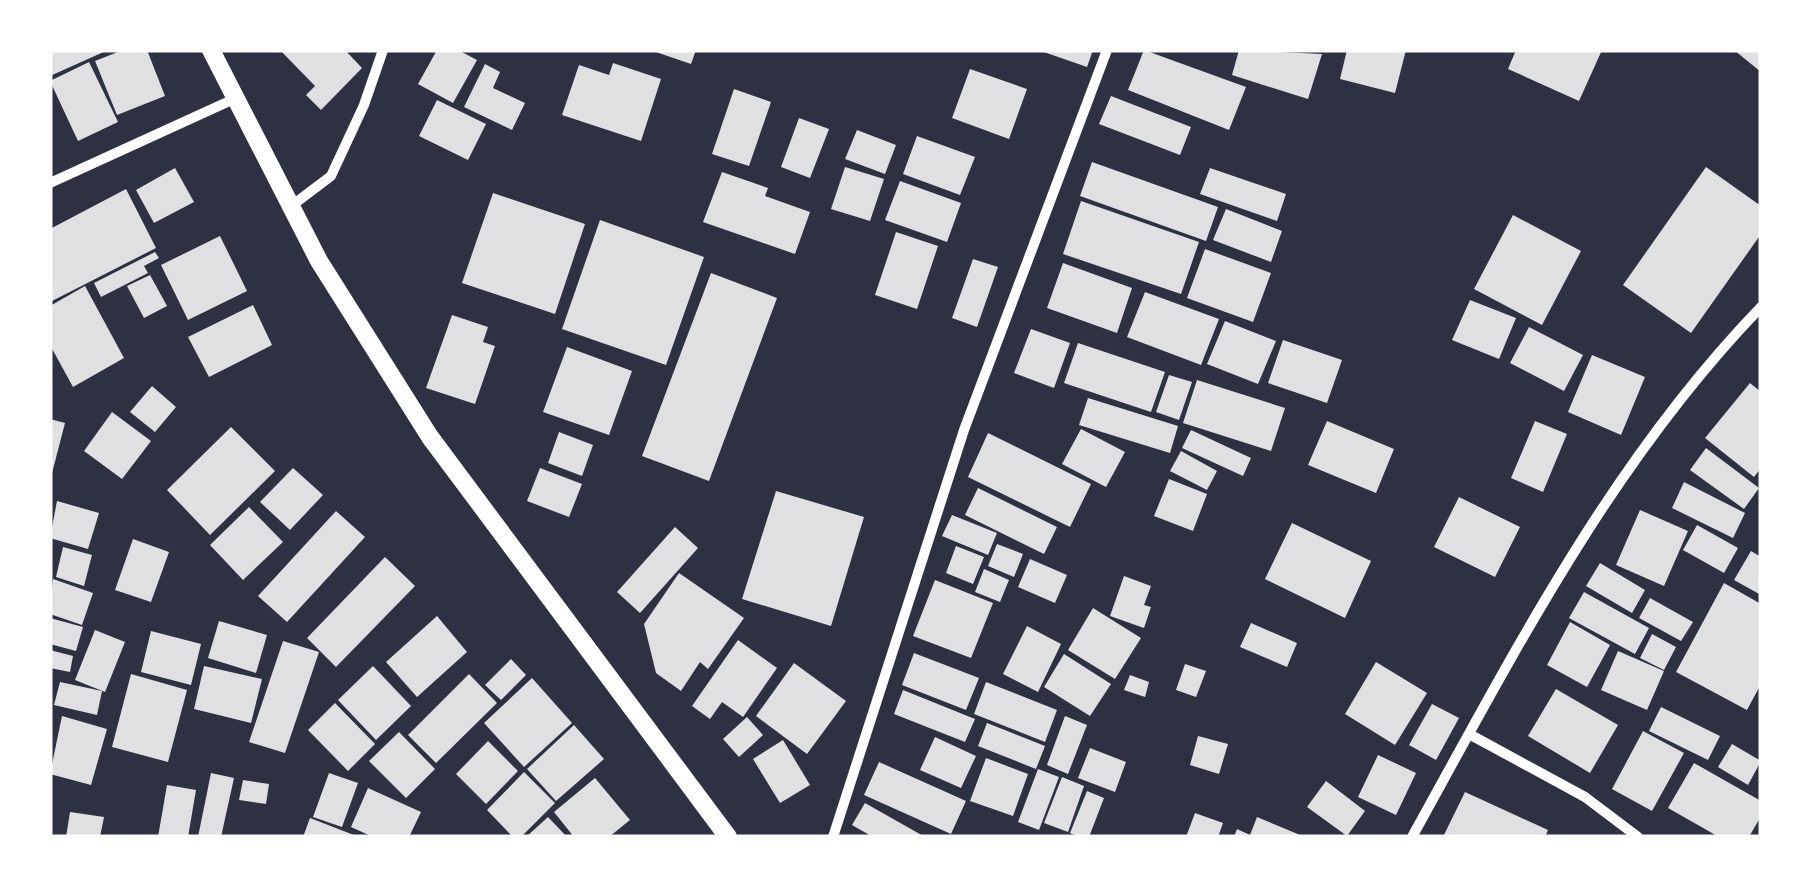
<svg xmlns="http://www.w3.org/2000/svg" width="1811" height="887" font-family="'Fira Sans',sans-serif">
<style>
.building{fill:#e0e0e3}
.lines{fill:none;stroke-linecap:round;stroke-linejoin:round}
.minor{stroke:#fff;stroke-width:10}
.tertiary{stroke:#fff;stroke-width:18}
</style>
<rect width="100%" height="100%" fill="#2d3142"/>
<path class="building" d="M50 50H108L50 76Z
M123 50H147L165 96 117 115 95 61Z
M280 50H345L362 68 321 110 306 95 315 86Z
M437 50H458L477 60 453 103 418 84Z
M650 50H696L691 64Z
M1038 50H1093L1087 67Z
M1144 50 1246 87 1229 130 1128 90Z
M1239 50 1322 54 1308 99 1232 75Z
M1347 50H1406L1395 93 1340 79Z
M1516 50H1602L1579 101 1508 69Z
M1734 50H1761V72Z
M89 62 118 122 78 141 50 81Z
M613 63 661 79 641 141 562 115 579 65 609 75Z
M485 64 500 72 493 88 525 103 512 130 464 107Z
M970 69 1027 89 1009 139 952 118Z
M734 89 771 102 749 166 712 154Z
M1111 96 1191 127 1180 155 1099 124Z
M437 100 486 124 468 160 419 136Z
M799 118 829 129 810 178 781 167Z
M857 130 896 145 885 174 845 159Z
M917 136 975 157 960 195 903 174Z
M1092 162 1218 207 1206 241 1080 196Z
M845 167 884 179 870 221 831 209Z
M1706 167 1761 206V234L1691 333 1623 285Z
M175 168 194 202 154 223 136 190Z
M1210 168 1286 194 1277 221 1200 194Z
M722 172 768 188 765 196 810 212 795 254 703 222Z
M900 181 961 203 947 242 885 220Z
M126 189 156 248 50 302V229Z
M493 193 585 224 555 314 462 283Z
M1081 201 1199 242 1181 294 1063 254Z
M1226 209 1282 231 1271 262 1213 240Z
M1513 215 1581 251 1542 325 1474 289Z
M600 220 704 257 666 365 562 329Z
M896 232 938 246 917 309 875 295Z
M220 236 247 291 188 320 161 265Z
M1205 249 1271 273 1253 322 1187 298Z
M155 252 159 258 144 266 148 273 101 297 94 283Z
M973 259 998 267 977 327 952 318Z
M1063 263 1132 288 1117 333 1047 308Z
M711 273 777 298 709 481 642 456Z
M150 275 167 306 144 318 127 286Z
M85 286 124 358 73 387 50 345V306Z
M1145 292 1219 319 1201 365 1127 337Z
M1470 300 1516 318 1499 359 1452 340Z
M253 305 272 345 209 377 188 337Z
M452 315 488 327 483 342 495 346 475 404 426 388Z
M1225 321 1276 341 1258 384 1207 364Z
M1529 327 1583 355 1564 391 1510 363Z
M1031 329 1070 343 1054 388 1014 373Z
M1283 340 1342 360 1327 403 1268 383Z
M1078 343 1165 372 1151 412 1064 383Z
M567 347 632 371 609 435 543 412Z
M1592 355 1645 377 1621 435 1568 412Z
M1169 375 1192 382 1179 420 1156 412Z
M1197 380 1285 408 1271 451 1183 423Z
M1750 383 1761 392V468L1754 477 1705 438Z
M152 386 176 407 155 432 130 412Z
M1088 398 1178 426 1170 453 1079 425Z
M112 412 151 441 122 479 84 451Z
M50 419 65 423 51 477 50 476Z
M1327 421 1394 449 1376 493 1308 465Z
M1535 421 1567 434 1543 492 1511 478Z
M231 427 275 471 210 535 167 490Z
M1081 429 1125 452 1106 487 1062 464Z
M1191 430 1251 458 1243 476 1182 448Z
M559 432 593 445 582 476 548 463Z
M988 433 1091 484 1070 527 968 477Z
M1706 448 1759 488 1744 509 1690 470Z
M1181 451 1217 471 1207 490 1170 471Z
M293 468 323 495 290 530 260 502Z
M540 468 582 484 569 517 527 501Z
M1169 479 1207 494 1193 531 1154 516Z
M1684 482 1745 513 1733 538 1672 508Z
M978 488 1057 527 1044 554 965 515Z
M776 491 864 517 831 626 742 599Z
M1459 497 1520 527 1495 577 1434 547Z
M57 501 99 513 88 549 50 538Z
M249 507 283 542 243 580 210 545Z
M1640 510 1688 531 1664 586 1616 565Z
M336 511 365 537 287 622 258 596Z
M952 515 997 533 988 555 942 536Z
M1292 523 1371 561 1345 618 1265 579Z
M1697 525 1738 548 1724 573 1683 550Z
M675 527 698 548 640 613 617 592Z
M133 539 169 552 151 602 115 590Z
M997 544 1023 554 1014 577 988 566Z
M956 546 984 557 973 584 946 573Z
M63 547 92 555 84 586 56 577Z
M1751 551 1761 557V595L1734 580Z
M385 557 415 586 336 667 307 638Z
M1030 559 1067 575 1055 603 1018 587Z
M1600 563 1645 590 1632 613 1586 586Z
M984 569 1009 580 1000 602 975 592Z
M679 573 744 618 708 669 700 662 681 691 656 673 644 624Z
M1124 576 1151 586 1144 605 1151 607 1144 628 1110 616Z
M53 579 93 593 82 625 50 614Z
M935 580 993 603 971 658 913 636Z
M1724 583 1761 604V684L1747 710 1676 672Z
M1584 592 1649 628 1635 654 1569 618Z
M1650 598 1693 622 1681 641 1639 618Z
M1093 608 1141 638 1115 679 1068 650Z
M437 616 467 652 417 697 386 662Z
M50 618 83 627 76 651 50 644Z
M219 621 267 635 256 673 208 658Z
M1570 622 1610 645 1587 687 1547 665Z
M1251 623 1297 643 1287 667 1240 647Z
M1027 626 1061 644 1038 692 1003 674Z
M95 630 125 642 105 692 75 680Z
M151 631 201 644 191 685 141 672Z
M1652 634 1676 647 1664 670 1640 658Z
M738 640 777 668 743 717 722 702 710 719 692 706Z
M283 641 319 652 285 753 249 742Z
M50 650 73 656 70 672 50 668Z
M1618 651 1664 671 1647 710 1601 690Z
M914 653 979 678 966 710 902 685Z
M1064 654 1111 684 1090 716 1044 687Z
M511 659 526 675 501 700 485 685Z
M1376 662 1427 693 1395 745 1345 714Z
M794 663 846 701 807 754 756 716Z
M1185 664 1206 671 1196 697 1176 690Z
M204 666 262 679 251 723 194 709Z
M373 666 411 706 376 740 338 700Z
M131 674 187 690 168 762 112 747Z
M469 674 497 703 436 763 408 735Z
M1130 675 1149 682 1145 697 1124 690Z
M532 678 572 723 524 767 484 723Z
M60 682 102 691 97 715 54 705Z
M986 682 1057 710 1045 742 974 714Z
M1556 689 1618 725 1590 773 1528 736Z
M903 690 975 719 965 742 894 714Z
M335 703 375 744 348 771 308 730Z
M1432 704 1459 718 1436 760 1409 745Z
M1661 707 1720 736 1708 760 1649 731Z
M62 716 107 729 91 785 50 774Z
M1065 716 1087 725 1068 774 1047 765Z
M747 717 763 735 739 757 723 739Z
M987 723 1045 746 1036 769 978 746Z
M574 725 604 759 556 801 527 769Z
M1643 731 1684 753 1652 811 1612 789Z
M399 732 435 769 406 798 369 761Z
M1198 736 1228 744 1219 774 1190 765Z
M935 737 976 756 961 788 920 770Z
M783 740 810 785 780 803 753 759Z
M488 741 518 771 486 804 456 774Z
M1732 744 1761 761 1748 785 1718 767Z
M1090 748 1126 762 1115 792 1078 778Z
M1378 755 1416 773 1396 815 1358 797Z
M986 758 1028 774 1013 816 970 801Z
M879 762 966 801 951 834 864 795Z
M1694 763 1761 801V816L1749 837H1719L1668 808Z
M1038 769 1059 777 1039 830 1018 822Z
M524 772 555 803 521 837H513L487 810Z
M211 773 234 778 221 837H198Z
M329 773 358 783 342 827 313 817Z
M1062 777 1084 786 1068 832 1044 823Z
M595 778 630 820 609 837H574L554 812Z
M243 780 269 784 266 804 239 800Z
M1326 781 1365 811 1347 836 1307 807Z
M167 785 196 790 188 837H158Z
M368 788 421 812 409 837H373L351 827Z
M1087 791 1104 798 1089 837H1079L1070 833Z
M1465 792 1548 830 1545 837H1443Z
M865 803 925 837H873L852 825Z
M70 812 104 817 100 837H66Z
M1195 813 1223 823 1218 837H1186Z
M548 817 567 837H526Z
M1257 817 1305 837H1234L1237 829 1250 835Z
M310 818 359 837H303Z"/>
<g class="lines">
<path class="minor" d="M50 183 234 99
M290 207 331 176 364 105 383 50
M1469 734 1585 797 1638 837
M833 837 964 430 1107 50
M1412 837C1515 651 1612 461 1761 307"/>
<path class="tertiary" d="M211 50 319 261 430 437 728 837"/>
</g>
<rect width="1811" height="887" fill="none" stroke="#ffffff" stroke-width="105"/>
</svg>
